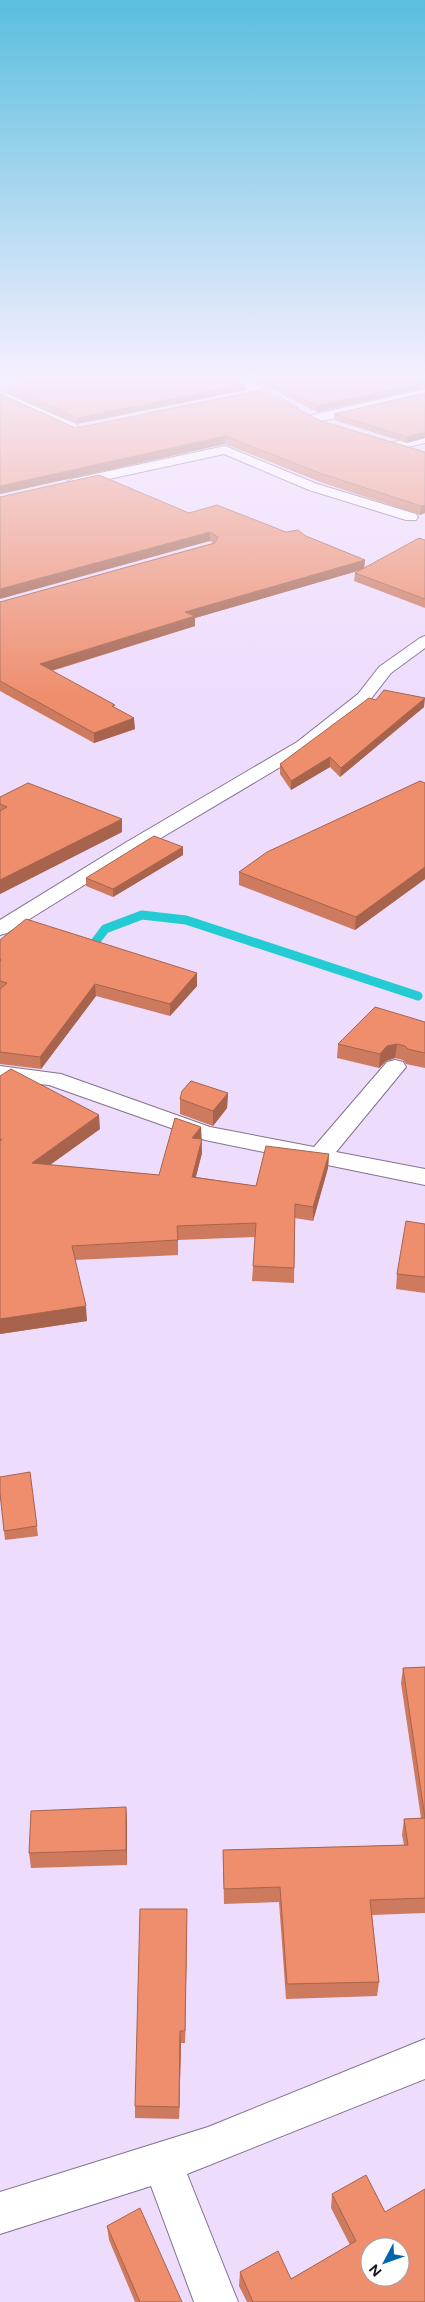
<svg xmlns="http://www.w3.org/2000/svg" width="425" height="2302" font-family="Figtree,sans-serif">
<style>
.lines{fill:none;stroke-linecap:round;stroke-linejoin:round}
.stream{stroke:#23ccd2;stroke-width:9}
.lane-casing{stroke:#82728f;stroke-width:2}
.street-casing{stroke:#82728f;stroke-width:2}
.lane{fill:#fff;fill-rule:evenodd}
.street{fill:#fff;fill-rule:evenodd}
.wall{fill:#cd7a5e}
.shaded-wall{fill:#a7634c}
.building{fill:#ee8e6d;stroke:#a7634c;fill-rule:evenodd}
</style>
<rect width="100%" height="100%" fill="#eedcfd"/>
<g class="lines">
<path class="stream" d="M87 953 105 929 142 915 186 920 418 996"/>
<g class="lane-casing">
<path id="lane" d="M225 446 317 484 416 514 418 517 416 520H406L309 490 224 454 72 487 66 483 72 479Z
M425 636V648L391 673 370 700 309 750 139 851 7 933 0 935V920L125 843 297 742 358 694 379 667 420 638Z
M395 1060 403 1062 406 1067 336 1152 425 1169V1185L205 1140 49 1085 0 1080V1066L61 1074 210 1127 314 1147 387 1062Z
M425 2039V2079L187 2174 238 2302H194L151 2186 0 2234V2192L208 2127Z"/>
</g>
<g class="street-casing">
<path id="street" d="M222 375H238L298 408 297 411H287Z
M425 389V397L313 423 306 419 308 416Z
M0 391 76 424 78 427 76 430H66L0 400Z
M425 435V443L395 450 388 446 390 443Z"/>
</g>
<use href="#lane" class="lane"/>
<use href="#street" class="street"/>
</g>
<path class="wall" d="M8 375H230L245 390 77 424 8 393V386L25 383 8 376Z
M243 375H425V388L317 412Z
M425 393V438L407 443 334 420V414Z
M0 394 76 428 321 421 425 452V513L420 515 320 482 225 444 0 494Z
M189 513 306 536 365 560 364 568 425 540V608L354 581 355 573 358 571 195 618V626L52 671 115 708 135 729 94 743 0 691V602L213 543 210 541Z
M376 700 424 707 340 777 330 767 291 790 280 774V764Z
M425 783V879L355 930 239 885V872Z
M0 797 122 832 0 894Z
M183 847V855L113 897 86 886V878Z
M0 940 197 973V986L170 1016 96 996 41 1069 0 1064Z
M425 1022V1068L406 1064 403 1060 395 1058 386 1061 379 1068 337 1058 338 1044Z
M0 1076 100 1129 50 1165 159 1175 201 1127 202 1153 196 1177 256 1186 329 1154 328 1168 313 1221 295 1218 294 1283 252 1281 255 1237 178 1240V1255L75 1260 87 1321 0 1334Z
M228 1093 227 1108 213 1126 180 1114V1099Z
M425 1224V1293L396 1289 397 1274Z
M30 1472 38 1536 5 1540 0 1493Z
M425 1667V1913L372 1915 379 1982 377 1996 286 1999 279 1902 224 1904 223 1850 404 1845 402 1835 404 1819 421 1818 401 1683 403 1668Z
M126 1807 127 1822V1865L31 1868 29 1853Z
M187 1923 185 2043H181L179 2119 135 2118V2106Z
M332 2194 385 2212 425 2302H247L239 2286 240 2272 291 2279 350 2245 331 2208Z
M107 2226 182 2302H135L109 2240Z"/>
<path class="shaded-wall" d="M425 382V388L317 412V406Z
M245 384V390L77 424V418Z
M425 432V438L407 443V437Z
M225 436V444L0 494V486Z
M425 505V513L420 515 421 506Z
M210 532V541L0 599V589Z
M365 560 364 569 195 618V626L40 674V664L185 612Z
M425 698 424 707 340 777 341 768Z
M134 718 135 729 94 743V733Z
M330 757V767L291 790V781Z
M122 819V832L0 894V880Z
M183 847V855L113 897V889Z
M425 867V879L355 930 356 917Z
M197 973V986L170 1016V1004Z
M95 984 96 996 41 1069 40 1057Z
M397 1044 395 1058 386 1061 379 1068 380 1054 387 1046Z
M228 1093 227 1108 213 1126V1111Z
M99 1115 100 1129 33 1177 32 1163Z
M201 1127 202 1153 192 1191V1138Z
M329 1154 328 1168 313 1221V1207Z
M86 1306 87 1321 0 1334V1319Z
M126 1807 127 1822V1865L126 1850Z
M187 1909V1923L185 2043V2031Z
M180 2031 181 2043 179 2119V2107Z"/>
<path class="building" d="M21 375H229L245 384 77 418 8 386 35 381Z
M255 375H425V382L317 406Z
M261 390 321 421 425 452V505L421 506 320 473 225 436 0 486V394L76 428Z
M425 393V432L407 437 334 414Z
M99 475 189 513 217 505 286 532 298 530 306 536 365 560 185 612 195 616 40 664 115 705 112 706 134 718 94 733 0 681V602L215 543 218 537 210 532 0 589V497Z
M419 538 425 540V599L355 573Z
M384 690 425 698 341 768 330 757 291 781 280 764 369 698 376 700Z
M420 781 425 783V867L356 917 239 872 267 852Z
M28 783 122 819 0 880V811L7 807 0 804V797Z
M154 836 183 847 113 889 86 878Z
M26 919 197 973 170 1004 95 984 40 1057 0 1052V989L7 983 0 981V961L1 960 0 959V940Z
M375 1007 425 1022V1053L408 1049 405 1046 397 1044 387 1046 380 1054 338 1044Z
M11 1069 99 1115 32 1163 159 1175 175 1118 201 1127 192 1138 202 1139 192 1177 256 1186 266 1146 329 1154 313 1207 295 1204 294 1268 253 1266 256 1223 177 1226 178 1240 72 1246 86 1306 0 1319V1140H2L0 1139V1076Z
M191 1081 228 1093 213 1111 180 1099 182 1091Z
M406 1221 425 1224V1277L397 1274Z
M30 1472 37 1526 4 1531 0 1493V1477Z
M425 1667V1898L370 1900 379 1982 287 1984 280 1887 224 1889 223 1850 408 1845 404 1819 425 1818 403 1668Z
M126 1807V1850L29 1853 31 1811Z
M140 1909H187L185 2031H180L179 2107 135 2106Z
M366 2175 385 2212 425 2189V2302H253L240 2272 278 2251 291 2279 356 2241 332 2194ZM370 2247H400V2277H370Z
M140 2208 182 2302H140L107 2226Z"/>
<linearGradient id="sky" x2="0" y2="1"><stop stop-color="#59bedf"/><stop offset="0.54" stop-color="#f7effe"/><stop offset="1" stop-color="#f7effe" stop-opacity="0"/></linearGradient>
<rect width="425" height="698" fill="url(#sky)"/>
<g transform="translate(385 2262) rotate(229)"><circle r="24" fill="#ffffff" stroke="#a4a1a6"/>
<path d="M0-4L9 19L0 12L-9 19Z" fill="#0064b0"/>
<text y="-8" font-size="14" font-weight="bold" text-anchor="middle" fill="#1b1520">N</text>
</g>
</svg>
